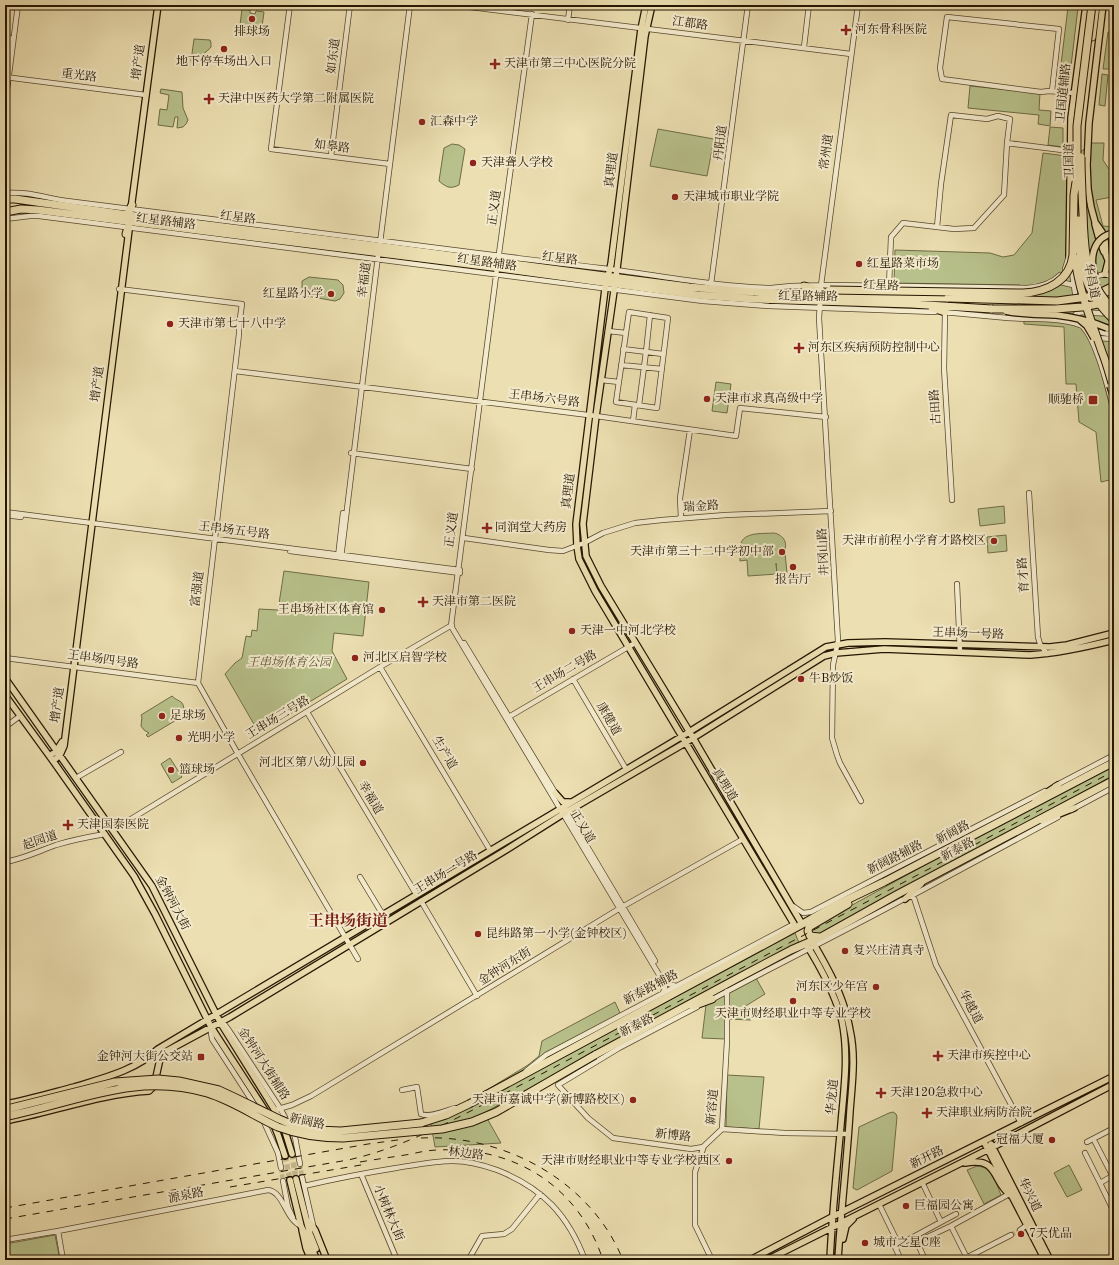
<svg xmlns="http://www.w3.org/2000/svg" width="1119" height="1265" font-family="'Old Standard TT','Noto Serif SC',serif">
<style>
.green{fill:#b8c18b;stroke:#6e6c46}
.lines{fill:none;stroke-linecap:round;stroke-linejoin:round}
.minor-tunnel{stroke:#c4b78e;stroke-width:4.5;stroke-dasharray:4.5 2;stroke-linecap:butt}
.major-tunnel{stroke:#c4b78e;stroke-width:5.5;stroke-dasharray:5.5 3;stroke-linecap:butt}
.minor-casing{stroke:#57482e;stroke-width:6}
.major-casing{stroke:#251602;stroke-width:8}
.highway-casing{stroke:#251602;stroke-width:9}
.minor{stroke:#f3eacc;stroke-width:4.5}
.major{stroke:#ecdfb1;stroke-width:5.5}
.highway{stroke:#ecdfb1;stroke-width:7}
.rail{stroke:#251602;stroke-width:1;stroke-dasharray:7 7;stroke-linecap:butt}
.major-bridge-casing{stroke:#251602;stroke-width:8;stroke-linecap:butt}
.highway-bridge-casing{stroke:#251602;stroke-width:9;stroke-linecap:butt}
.major-bridge{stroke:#ecdfb1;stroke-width:5.5}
.highway-bridge{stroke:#ecdfb1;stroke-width:7}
.poi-dot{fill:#8f2418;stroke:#f3eacc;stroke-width:1.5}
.labels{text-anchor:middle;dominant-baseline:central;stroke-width:4;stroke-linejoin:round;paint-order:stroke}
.street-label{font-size:12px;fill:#251602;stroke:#f3eacc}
.poi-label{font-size:12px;fill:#251602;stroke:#f3eacc;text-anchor:start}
.park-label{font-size:12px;font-style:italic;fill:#585232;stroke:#f3eacc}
.district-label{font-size:16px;font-weight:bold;fill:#7a1f14;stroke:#f3eacc}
</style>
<rect width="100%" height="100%" fill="#ecdfb1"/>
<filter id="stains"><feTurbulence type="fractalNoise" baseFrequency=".005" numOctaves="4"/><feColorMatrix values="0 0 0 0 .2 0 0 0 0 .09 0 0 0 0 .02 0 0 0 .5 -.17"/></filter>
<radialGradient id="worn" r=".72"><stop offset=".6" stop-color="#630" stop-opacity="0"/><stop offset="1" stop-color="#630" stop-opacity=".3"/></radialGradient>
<path class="green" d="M1068 7 1078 8 1068 91 1058 89Z
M242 9 250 10V13L255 14 256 11 264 12 262 27 254 26V24H249L248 26 240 25Z
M1108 32H1114V69H1103Z
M194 39 210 40 211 43C211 44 211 45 211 47 210 49 194 62 192 63L191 61Z
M1102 74 1108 75 1105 106 1099 105Z
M970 86 1040 93 1039 110 1051 111 1050 126 1038 124 1039 115 968 108Z
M161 89 182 92 183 108 188 120 186 124 183 127 177 128 178 117H175L173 127 158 125 160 109 167 110 169 95 160 93Z
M1050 127 1063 128V147L1048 145Z
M658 129 714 139 707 176 650 166Z
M1092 143H1104L1103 160 1111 172 1113 190 1112 197 1096 200 1103 226 1114 227V373L1102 376 1114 422V479L1101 482 1096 432 1079 422 1076 384H1066L1064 327 1024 324 1023 292 1020 285 894 283 895 250 990 253 1003 257 1014 255 1032 233 1043 153 1074 157Z
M452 144 459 145 465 149 459 185C451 189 447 188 439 181L444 148Z
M309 277 338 280 343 285 344 293 340 299 335 301 307 296 302 291V281Z
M716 382 731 384 727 413 712 411Z
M1004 506 1005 523 980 526 978 509Z
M774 533C784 535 789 544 783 553H785L787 573 777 574 776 563 777 574 748 576 747 560 740 561V557L745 556 740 549C740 531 761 534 774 533Z
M1006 535 1007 551 988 553 987 537Z
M284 571 369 582 363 636 334 633 332 651 347 679 259 733 225 674 235 663 242 658 246 636 251 637 252 630 257 631 259 609 278 610Z
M172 696C179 703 184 699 184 712L187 711 188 713 148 737 146 735 149 733 144 730 141 726 142 717 141 715Z
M170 758 182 777 172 783 161 764Z
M1114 765V775L819 935H813L810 931 814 926 936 859Z
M795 933 799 943 700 994 484 1113 501 1143 435 1147 431 1124 528 1065 539 1056 542 1041 615 1002 625 1024Z
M756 978 765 994 744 1007 751 1020 726 1019 725 1039 702 1038 706 1005Z
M727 1075 764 1077 759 1129 726 1127Z
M893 1112 896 1114 897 1117 892 1171 857 1190 853 1188 859 1127 889 1113Z
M1069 1165 1082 1190 1067 1197 1054 1173Z
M977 1166C992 1167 996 1183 1001 1195L984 1204 967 1170Z
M55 1235 60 1260H5V1244Z"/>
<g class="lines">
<path class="minor-tunnel" d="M300 1164 302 1177
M281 1168 283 1181
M1011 1235 1020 1230"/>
<path class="major-tunnel" d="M292 1154 296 1179
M285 1156 290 1180"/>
<g class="minor-casing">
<path id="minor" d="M290 5 271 149 390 164
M454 5 851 54
M532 14 497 268 451 626 664 983 665 987 663 993
M568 20 570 5
M804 47 809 5
M5 77 146 95
M5 77 10 38
M1052 91 1059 29 947 17 940 68 942 79 1041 92 1049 91 1074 93
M5 105 18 5
M331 156 350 5
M5 193C26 191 46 198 67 201 107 206 147 211 186 216 324 233 462 252 600 268 658 275 716 287 774 288
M5 219 30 216H39L703 301 769 306 935 312
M937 227 941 184 951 115 987 119 998 116 1010 119 1007 143
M380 243 410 5
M1071 265 1079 321
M1065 269 1069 256
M1093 277 1105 274 1114 277
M1056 281 1073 285
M711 284 748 5
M889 286 891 237 903 223 954 229 974 228 1004 195 1007 143 1070 151
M771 288 791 286 829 285 1027 288C1040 287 1051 284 1060 275
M119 289 242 304 239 325V334L198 683 238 754 358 959
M820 293 858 5
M820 304 819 318 838 641 833 665 832 738 837 755 840 763 861 801
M629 312 668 318 657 408 616 402Z
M943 312C964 314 986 316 1008 318 1034 320 1063 316 1087 328
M945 312 944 368 952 500
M1071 319 1078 312 1114 314
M1083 327C1097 342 1108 389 1114 410
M608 331 626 333
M1094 331 1114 335
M1096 338 1114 339
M623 349 663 354
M621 365 662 369
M235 371 596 416 736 436 740 408 826 417
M601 380 619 382
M639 405 646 352 650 315
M633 421 635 405
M351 453 472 469
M1029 493 1038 637 1040 644 1047 654
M5 512 460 570
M5 515 21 517
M681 518 680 498 690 430
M464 538 549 550 563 551 584 543 603 533 635 523 662 520 726 515 831 511
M290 551 460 573
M338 557 343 513
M341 558 378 256
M957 584 960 652
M464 643 556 794
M5 658 198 683
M380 667 490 850
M573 679 626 769
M307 712 416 894
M507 718 635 643
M5 727 20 716
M76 778 121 752
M1055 786 1114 755
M565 809 655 961
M1071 810 1114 787
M113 830 380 667 452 625
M5 862C23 859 39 851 56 845 72 840 88 837 105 834
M360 877 383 915
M913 895 936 965 1021 1123
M421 901 477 996
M793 906 803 913 811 912 1045 791
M664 976 669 984 676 986
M711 1000C774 966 839 934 902 900L913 895 1058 817
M697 1007 619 1048 558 1085 588 1118 613 1138 691 1149 703 1147 722 1129 785 1133 849 1134
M221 1023 225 1025 228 1029 280 1108 288 1123
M211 1027V1033L212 1039 256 1107
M526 1071 546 1055 794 924
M402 1090 417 1087 421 1114C430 1118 445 1111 455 1108
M275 1110 292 1105 311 1096 622 907 743 839
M263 1120 278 1153 281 1168
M721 1130 722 1129 727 1041V991
M292 1131 295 1137 300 1164
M1087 1142 1114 1128
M1095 1142 1114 1179
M1114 1144V1145
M704 1146 695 1172V1225L712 1260
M1085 1153 1100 1183
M361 1174 397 1260
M1114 1175 1100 1183 1114 1212
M302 1177 314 1229
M283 1181 288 1207 293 1218
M304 1186C334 1179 365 1173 396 1168 415 1165 434 1161 453 1161 468 1161 483 1165 497 1170 543 1188 568 1215 585 1260
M879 1204 899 1245
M941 1222 956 1214
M951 1226 968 1260
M1020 1230 1027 1225
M58 1231 63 1260
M5 1240 58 1231 268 1190C284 1192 285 1219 301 1226
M464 1260 470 1257 482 1236 504 1234 512 1229 540 1194
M901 1260 895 1247 941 1222 922 1182
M925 1260 917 1242 951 1226 1011 1193
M962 1260 1011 1235"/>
</g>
<g class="major-casing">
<path id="major" d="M646 5 641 29 611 264 605 289 576 524 577 546 579 559 595 591 794 924
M652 5 645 36 616 277 596 416 583 524 586 556 601 586 689 731 802 924
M1103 5 1089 123 1087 165 1088 189 1091 207 1095 222 1102 232 1105 240 1106 255 1114 275
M131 209 158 5
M1095 224 1099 239 1104 252
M1069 256 1071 118 1086 5
M1105 274 1108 262
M1100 292 1114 285
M1107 328 1114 331
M5 678 152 886 220 1022 281 1120
M5 695 53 761 134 876 155 914 211 1027 266 1112
M50 756 57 750 62 742
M53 761 60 755 64 746 129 230
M555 793 563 802H569
M1035 800 1058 785
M1042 821 1074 808
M905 899 921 884
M812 941C829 970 844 997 850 1030 856 1057 852 1084 850 1111 847 1161 841 1210 838 1260
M806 944C821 968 835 993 842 1021 849 1055 844 1089 841 1124 837 1169 832 1214 830 1260
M5 1104C28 1100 51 1093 74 1087 103 1078 135 1071 158 1049L681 737 826 647 848 643 885 642 1050 647 1067 645 1114 633
M5 1121C53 1112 100 1094 149 1091L154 1086 160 1059 165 1052 230 1017 506 850 563 814 685 743 824 656 836 653 884 649 1030 655C1059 653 1086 647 1114 640
M274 1125 278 1135 285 1156
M284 1128 292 1154
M984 1142 1045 1260
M991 1144 1050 1260
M965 1163C999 1157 991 1179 1010 1195
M296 1179 310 1234 316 1249
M290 1180 301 1226 317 1260
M308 1221 315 1230 327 1260
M302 1230 306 1248 311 1260
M843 1239 846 1226 853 1219
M750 1260 832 1217 1114 1076
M767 1260 993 1147 1114 1084"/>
</g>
<g class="highway-casing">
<path id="highway" d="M1092 37 1096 5
M5 199H15L128 215 377 246 689 287C775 295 862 297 948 298
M5 212 21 209 38 210 500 268 697 295 753 299 911 304 992 309
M126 217 132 205
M126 234 129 224 133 219
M804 286 823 292
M1095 295 1114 290
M1109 302 1114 299
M932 308 945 312
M819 937 810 936 808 931 809 927 848 904
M693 1006 712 999
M595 1055 738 978 791 950 821 937 898 894 1114 780
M421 1123 446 1115 469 1104 799 926 832 907 884 882 1114 762"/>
</g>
<use href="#minor" class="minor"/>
<use href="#major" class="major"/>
<use href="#highway" class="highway"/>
<path class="rail" d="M421 1138C504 1134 591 1181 623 1260
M360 1162C377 1159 394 1157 411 1154 420 1152 429 1150 438 1150 515 1146 579 1187 603 1260
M230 1187 367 1164
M5 1208 368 1144 405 1139
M5 1219 348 1160C402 1148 449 1122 498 1097L1114 771"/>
<g class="major-bridge-casing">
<path id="major-bridge" d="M1095 276C1089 258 1093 237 1114 233
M1006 311C1022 315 1039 314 1056 315 1073 317 1091 321 1107 328
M1080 320 1087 326 1094 338
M1110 386 1114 398"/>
</g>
<g class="highway-bridge-casing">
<path id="highway-bridge" d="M1081 157C1081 175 1082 194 1083 213 1084 250 1085 282 1114 310
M1077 186V126L1092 5
M1078 220C1079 262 1082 290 1114 320
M1075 258C1079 291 1091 320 1102 352 1107 364 1110 377 1114 390
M830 290 1023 293C1047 292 1070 281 1073 255L1074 195 1076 182
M948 298 1057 301 1087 297
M992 309H1055L1082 307 1103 303
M7 1109 115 1082 158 1079 179 1081 219 1090 234 1097 279 1119 298 1127 316 1130 341 1131 421 1123
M8 1116C78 1102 135 1072 207 1093 233 1101 254 1116 278 1127 299 1135 321 1138 343 1138L442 1129 472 1122 496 1112 595 1055"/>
</g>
<use href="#major-bridge" class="major-bridge"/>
<use href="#highway-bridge" class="highway-bridge"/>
</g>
<g class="poi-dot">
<circle cx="252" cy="19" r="4"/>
<path d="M844 24h4v4h4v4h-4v4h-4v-4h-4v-4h4z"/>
<circle cx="224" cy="49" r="4"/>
<path d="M493 58h4v4h4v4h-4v4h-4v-4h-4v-4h4z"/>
<path d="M207 93h4v4h4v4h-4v4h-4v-4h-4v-4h4z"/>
<circle cx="422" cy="122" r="4"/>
<circle cx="473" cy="163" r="4"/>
<circle cx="675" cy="197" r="4"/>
<circle cx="859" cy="264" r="4"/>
<circle cx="331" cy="294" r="4"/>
<circle cx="170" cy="324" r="4"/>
<path d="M797 342h4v4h4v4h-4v4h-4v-4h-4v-4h4z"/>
<circle cx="707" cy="399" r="4"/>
<rect x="1088" y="395" width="10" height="10" rx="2"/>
<path d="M485 522h4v4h4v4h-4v4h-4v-4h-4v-4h4z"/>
<circle cx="994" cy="541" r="4"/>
<circle cx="782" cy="552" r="4"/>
<circle cx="793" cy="567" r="4"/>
<path d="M421 596h4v4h4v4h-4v4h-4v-4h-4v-4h4z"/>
<circle cx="382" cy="610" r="4"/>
<circle cx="572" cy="631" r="4"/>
<circle cx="355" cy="658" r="4"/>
<circle cx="801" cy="679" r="4"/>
<circle cx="162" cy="716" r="4"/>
<circle cx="179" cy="738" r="4"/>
<circle cx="363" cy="763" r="4"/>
<circle cx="171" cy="770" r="4"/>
<path d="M66 819h4v4h4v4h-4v4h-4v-4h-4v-4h4z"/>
<circle cx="478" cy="934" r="4"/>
<circle cx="845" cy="951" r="4"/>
<circle cx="876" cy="987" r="4"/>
<circle cx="793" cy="1001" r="4"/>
<path d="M936 1050h4v4h4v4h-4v4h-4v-4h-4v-4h4z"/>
<rect x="197" y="1053" width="8" height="8" rx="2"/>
<path d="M879 1087h4v4h4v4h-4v4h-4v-4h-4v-4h4z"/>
<circle cx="633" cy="1100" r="4"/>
<path d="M925 1107h4v4h4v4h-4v4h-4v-4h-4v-4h4z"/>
<circle cx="1052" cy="1140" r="4"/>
<circle cx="729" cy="1161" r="4"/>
<circle cx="906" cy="1206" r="4"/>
<circle cx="1021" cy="1234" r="4"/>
<circle cx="865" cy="1243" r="4"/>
</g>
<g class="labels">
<g class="street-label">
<text transform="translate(690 24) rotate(8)">江都路</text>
<text transform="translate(334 56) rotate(-83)">如东道</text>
<text transform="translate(139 62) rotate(-83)">增产道</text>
<text transform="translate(79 76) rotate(7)">重光路</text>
<text transform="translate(1064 93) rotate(-84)">卫国道辅路</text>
<text transform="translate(721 143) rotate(-83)">丹阳道</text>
<text transform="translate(332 147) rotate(7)">如皋路</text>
<text transform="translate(827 152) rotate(-82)">常州道</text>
<text transform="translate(1070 161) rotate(-91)">卫国道</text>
<text transform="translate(612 170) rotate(-83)">真理道</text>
<text transform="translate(495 208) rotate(-82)">正义道</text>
<text transform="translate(238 218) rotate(7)">红星路</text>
<text transform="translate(166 222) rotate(7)">红星路辅路</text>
<text transform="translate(560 259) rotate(7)">红星路</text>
<text transform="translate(487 263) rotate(8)">红星路辅路</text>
<text transform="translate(365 280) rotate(-83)">幸福道</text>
<text transform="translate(1091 281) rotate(78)">华昌道</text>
<text transform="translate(881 286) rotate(2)">红星路</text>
<text transform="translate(808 297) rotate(1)">红星路辅路</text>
<text transform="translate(98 384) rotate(-83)">增产道</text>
<text transform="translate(544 399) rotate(7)">王串场六号路</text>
<text transform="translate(936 407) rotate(-94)">古田路</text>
<text transform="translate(569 491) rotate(-83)">真理道</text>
<text transform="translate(701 507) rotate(-4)">瑞金路</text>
<text transform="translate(452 530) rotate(-82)">正义道</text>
<text transform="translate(234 531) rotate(7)">王串场五号路</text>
<text transform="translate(824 552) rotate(-93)">井冈山路</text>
<text transform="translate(1024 575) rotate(-94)">育才路</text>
<text transform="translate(198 589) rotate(-83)">富强道</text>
<text transform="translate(968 634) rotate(2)">王串场一号路</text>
<text transform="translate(103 660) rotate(8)">王串场四号路</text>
<text transform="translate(565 672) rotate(-30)">王串场二号路</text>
<text transform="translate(58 705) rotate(-82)">增产道</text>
<text transform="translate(278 718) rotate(-31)">王串场三号路</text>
<text transform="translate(608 719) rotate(60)">康健道</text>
<text transform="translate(444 753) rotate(59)">生产道</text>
<text transform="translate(724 785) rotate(58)">真理道</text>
<text transform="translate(370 798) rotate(59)">幸福道</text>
<text transform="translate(582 827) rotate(59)">正义道</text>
<text transform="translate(953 833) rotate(-28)">新阔路</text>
<text transform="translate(40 841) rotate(-19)">起园道</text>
<text transform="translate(958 850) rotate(-28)">新泰路</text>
<text transform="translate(895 858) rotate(-27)">新阔路辅路</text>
<text transform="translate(446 873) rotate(-31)">王串场一号路</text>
<text transform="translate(172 903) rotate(62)">金钟河大街</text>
<text transform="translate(505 967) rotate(-32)">金钟河东街</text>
<text transform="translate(651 988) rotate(-28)">新泰路辅路</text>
<text transform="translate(970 1007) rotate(62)">华越道</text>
<text transform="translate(637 1026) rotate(-27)">新泰路</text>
<text transform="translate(263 1064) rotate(57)">金钟河大街辅路</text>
<text transform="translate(833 1097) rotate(-85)">华龙道</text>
<text transform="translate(713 1107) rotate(-85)">新容道</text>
<text transform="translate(307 1122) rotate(12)">新阔路</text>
<text transform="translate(673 1136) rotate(6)">新博路</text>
<text transform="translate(466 1154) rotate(7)">林边路</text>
<text transform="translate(927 1158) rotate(-26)">新开路</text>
<text transform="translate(1029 1195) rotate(63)">华兴道</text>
<text transform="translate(186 1196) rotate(-11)">源泉路</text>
<text transform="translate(388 1213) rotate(67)">小树林大街</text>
</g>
<g class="poi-label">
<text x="855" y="30">河东骨科医院</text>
<text x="252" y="32" text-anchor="middle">排球场</text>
<text x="224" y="62" text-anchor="middle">地下停车场出入口</text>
<text x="504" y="64">天津市第三中心医院分院</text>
<text x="218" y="99">天津中医药大学第二附属医院</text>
<text x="430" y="122">汇森中学</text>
<text x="481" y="163">天津聋人学校</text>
<text x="683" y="197">天津城市职业学院</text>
<text x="867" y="264">红星路菜市场</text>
<text x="323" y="294" text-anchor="end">红星路小学</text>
<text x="178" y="324">天津市第七十八中学</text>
<text x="808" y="348">河东区疾病预防控制中心</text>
<text x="715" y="399">天津市求真高级中学</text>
<text x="1084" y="400" text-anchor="end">顺驰桥</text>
<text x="495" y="528">同润堂大药房</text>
<text x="986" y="541" text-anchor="end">天津市前程小学育才路校区</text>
<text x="774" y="552" text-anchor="end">天津市第三十二中学初中部</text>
<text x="793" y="580" text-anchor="middle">报告厅</text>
<text x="432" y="602">天津市第二医院</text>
<text x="374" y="610" text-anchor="end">王串场社区体育馆</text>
<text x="580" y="631">天津一中河北学校</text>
<text x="363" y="658">河北区启智学校</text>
<text x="809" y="679">牛B炒饭</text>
<text x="170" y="716">足球场</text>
<text x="187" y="738">光明小学</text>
<text x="355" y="763" text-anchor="end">河北区第八幼儿园</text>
<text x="179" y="770">篮球场</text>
<text x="77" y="825">天津国泰医院</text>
<text x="486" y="934">昆纬路第一小学(金钟校区)</text>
<text x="853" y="951">复兴庄清真寺</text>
<text x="868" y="987" text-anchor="end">河东区少年宫</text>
<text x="793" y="1014" text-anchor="middle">天津市财经职业中等专业学校</text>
<text x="947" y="1056">天津市疾控中心</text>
<text x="193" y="1057" text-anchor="end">金钟河大街公交站</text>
<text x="890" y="1093">天津120急救中心</text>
<text x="625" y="1100" text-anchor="end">天津市嘉诚中学(新博路校区)</text>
<text x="936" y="1113">天津职业病防治院</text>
<text x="1044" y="1140" text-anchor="end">冠福大厦</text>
<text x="721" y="1161" text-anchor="end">天津市财经职业中等专业学校西区</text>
<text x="914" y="1206">巨福园公寓</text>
<text x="1029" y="1234">7天优品</text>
<text x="873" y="1243">城市之星C座</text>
</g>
<g class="park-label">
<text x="289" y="663">王串场体育公园</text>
</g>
<g class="district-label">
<text x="348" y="922">王串场街道</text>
</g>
</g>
<rect width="1119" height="1265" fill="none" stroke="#ecdfb1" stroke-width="20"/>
<rect x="6" y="6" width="1107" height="1253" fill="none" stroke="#251602" stroke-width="2"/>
<rect x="10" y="10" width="1099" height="1245" fill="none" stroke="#251602"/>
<rect width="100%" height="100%" filter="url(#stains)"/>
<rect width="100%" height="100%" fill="url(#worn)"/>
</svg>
